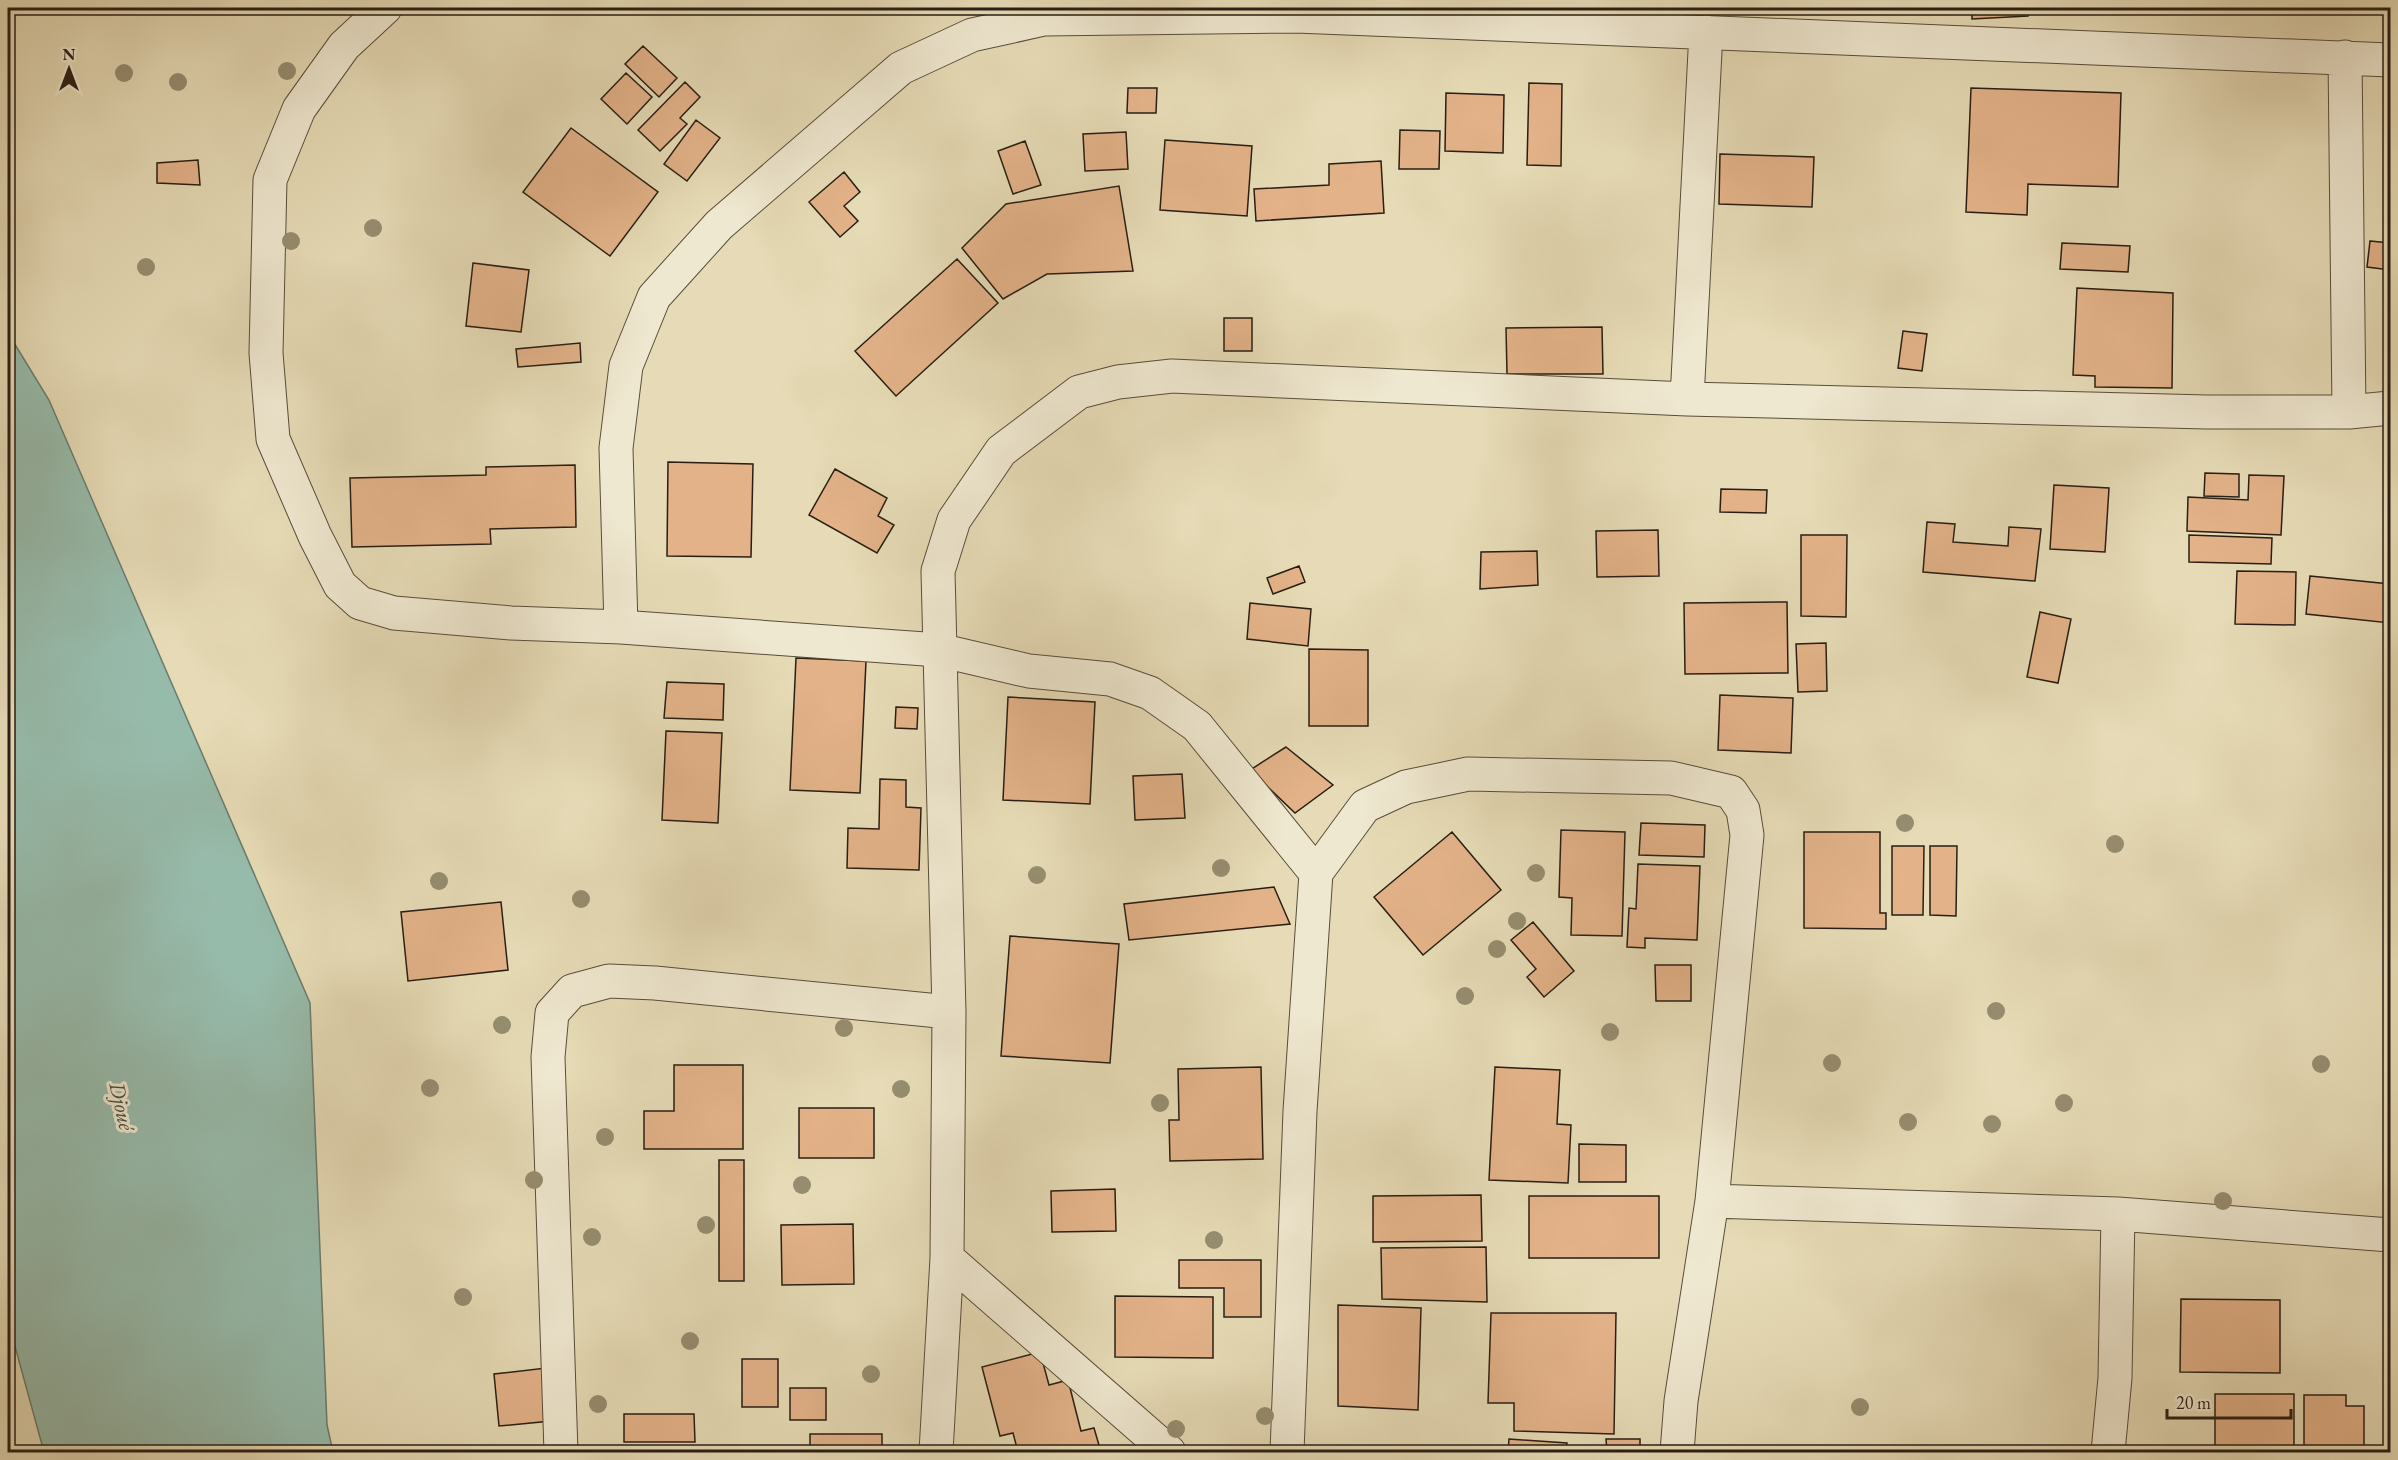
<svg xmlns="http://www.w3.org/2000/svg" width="2398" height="1460" font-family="'EB Garamond',serif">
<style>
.water{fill:#97bbab;stroke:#6b7c6f;stroke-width:1.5}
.building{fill:#e3b289;stroke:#291e14;stroke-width:1.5}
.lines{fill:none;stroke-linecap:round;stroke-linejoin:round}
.minor-casing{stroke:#584d3c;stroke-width:35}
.minor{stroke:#efe8d0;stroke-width:33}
.tree{fill:#968d70}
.labels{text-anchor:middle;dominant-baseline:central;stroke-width:6;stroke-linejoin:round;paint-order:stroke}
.water-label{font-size:22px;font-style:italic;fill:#4a4d41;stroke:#efe8d0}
</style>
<rect width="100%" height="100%" fill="#e6dbb6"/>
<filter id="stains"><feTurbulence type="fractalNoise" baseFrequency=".00333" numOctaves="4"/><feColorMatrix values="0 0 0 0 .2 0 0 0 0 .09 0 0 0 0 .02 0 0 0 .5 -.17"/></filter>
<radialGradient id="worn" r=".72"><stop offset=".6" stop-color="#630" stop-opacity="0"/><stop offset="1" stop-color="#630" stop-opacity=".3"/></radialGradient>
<path class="water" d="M8 333 49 400 310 1003 327 1425 333 1452H44L8 1321Z"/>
<path class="building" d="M1972 8H2028V16L1972 19Z
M643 46 677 78 659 97 625 64Z
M626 73 652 97 627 124 601 99Z
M685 82 700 97 680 118 687 124 660 151 638 130Z
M1529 83 1562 84 1561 166 1527 165Z
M1128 88H1157L1156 113H1127Z
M1971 88 2121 93 2118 187 2028 184 2027 215 1966 212Z
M1446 93 1504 95 1503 153 1445 151Z
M696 120 720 138 687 181 664 164Z
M571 128 658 192 610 256 523 192Z
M1400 130 1440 131 1439 169H1399Z
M1126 132 1128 169 1085 171 1083 134Z
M1165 140 1252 146 1247 216 1160 210Z
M1025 141 1041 185 1013 194 998 151Z
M1720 154 1814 157 1812 207 1719 204Z
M198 160 200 185 157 183V163Z
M1381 161 1384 213 1256 221 1254 189 1329 185V164Z
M844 172 860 192 844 206 858 221 840 237 809 202Z
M1119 186 1133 271 1047 274 1003 299 962 248 1006 204Z
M2370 241 2390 243V270L2367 267Z
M2062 243 2130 246 2128 272 2060 269Z
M957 259 998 303 896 396 855 351Z
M473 263 529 270 521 332 466 326Z
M2077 288 2173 293 2172 388 2095 387V376L2073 375Z
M1224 318H1252V351H1224Z
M1602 327 1603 374H1507L1506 328Z
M1903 331 1927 334 1922 371 1898 368Z
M580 343 581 362 518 367 516 349Z
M668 462 753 464 751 557 667 556Z
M575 465 576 527 490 529 491 544 352 547 350 478 486 475V467Z
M835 469 887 498 878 516 894 525 877 553 809 515Z
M2205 473 2239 474V497L2204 496Z
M2249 475 2284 476 2281 535 2187 531 2188 497 2248 500Z
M2054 485 2109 488 2105 552 2050 549Z
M1721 489 1767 490 1766 513 1720 512Z
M1927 522 1955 524 1953 542 2008 546 2009 527 2041 529 2035 581 1923 572Z
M1658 530 1659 576 1597 577 1596 531Z
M1801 535H1847L1846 617 1801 616Z
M2189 535 2272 538 2271 564 2189 562Z
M1537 551 1538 585 1480 589 1481 552Z
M1299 566 1305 582 1273 594 1267 578Z
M2237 571 2296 572 2295 625 2235 624Z
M2310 576 2390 584V623L2306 614Z
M1787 602 1788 673 1685 674 1684 603Z
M1250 603 1311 609 1308 646 1247 639Z
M2040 612 2071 619 2058 683 2027 677Z
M1826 643 1827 691 1798 692 1796 644Z
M1309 649 1368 650V726H1309Z
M796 658 866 661 860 793 790 790Z
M667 682 724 684 723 720 664 718Z
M1720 695 1793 698 1791 753 1718 750Z
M1008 697 1095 702 1090 804 1003 800Z
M896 707 918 708 917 729 895 728Z
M666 731 722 733 718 823 662 820Z
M1286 747 1333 785 1295 813 1250 770Z
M1182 774 1185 818 1135 820 1133 776Z
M880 779 906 780V807L921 808 919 870 847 868 848 828 879 829Z
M1641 823 1705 825 1704 857 1639 855Z
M1561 830 1625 832 1622 936 1571 935 1572 898 1559 897Z
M1452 832 1501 890 1423 955 1374 897Z
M1804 832H1880V913H1886V929L1804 928Z
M1892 846H1924L1923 915H1892Z
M1930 846H1957L1956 916 1930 915Z
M1638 864 1700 866 1697 940 1645 938V948L1627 947 1629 908 1636 909Z
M1274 887 1290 924 1129 940 1124 904Z
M501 902 508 970 408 981 401 912Z
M1533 922 1574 971 1544 997 1527 977 1536 969 1511 940Z
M1010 936 1119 944 1110 1063 1001 1056Z
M1655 965H1691V1001H1656Z
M674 1065H743V1149H644V1111H674Z
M1261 1067 1263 1159 1170 1161 1169 1120H1179L1178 1069Z
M1495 1067 1560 1070 1557 1124 1571 1125 1568 1183 1489 1180Z
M799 1108H874V1158H799Z
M1579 1144 1626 1145V1182H1579Z
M719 1160H744V1281H719Z
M1115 1189 1116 1231 1052 1232 1051 1191Z
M1481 1195 1482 1241 1373 1242V1196Z
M1529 1196H1659V1258H1529Z
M853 1224 854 1284 782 1285 781 1225Z
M1486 1247 1487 1302 1382 1299 1381 1248Z
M1179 1260H1261V1317H1224V1288H1179Z
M1115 1296 1213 1297V1358L1115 1357Z
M2181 1299 2280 1300V1373L2180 1372Z
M1338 1305 1421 1308 1418 1410 1338 1406Z
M1491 1313H1616L1614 1434 1514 1431V1403H1488Z
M1040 1352 1049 1385 1068 1380 1081 1431 1094 1428 1101 1452H1018L1013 1433 1000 1436 982 1367Z
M742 1359H778V1407H742Z
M546 1368 551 1421 499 1426 494 1374Z
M790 1388H826V1420H790Z
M2215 1394H2294V1452H2215Z
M2304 1395H2346V1406H2364V1452H2304Z
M624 1414H694L695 1442H624Z
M810 1434H882V1452H810Z
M1509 1439 1567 1443 1566 1452H1508Z
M1606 1439H1640V1452H1607Z
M677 1448H728V1452H677Z"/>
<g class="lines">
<g class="minor-casing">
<path id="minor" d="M385 8 344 46 299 109 270 180 266 353 273 439 315 536 340 585 360 603 394 613 511 623 621 627 939 650 1029 671 1110 679 1150 693 1197 726 1316 873 1300 1111 1287 1452
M2345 57 2349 412
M1687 399 1706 32
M621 627 616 448 626 366 654 297 719 225 901 68 972 35 1044 19 1296 16 2390 60
M1316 873 1365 806 1406 787 1468 774 1671 778 1731 792 1743 810 1747 835 1712 1201 1681 1401 1677 1452
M1712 1201 2118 1214 2390 1235
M947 1258 1169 1452
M561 1452 548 1057 552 1013 572 991 609 981 655 983 949 1012
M936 1452 947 1258 949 1012 938 571 954 520 1001 451 1079 392 1118 382 1172 376 1687 399 2207 412H2349L2390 408
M2108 1452 2115 1378 2118 1214"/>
</g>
<use href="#minor" class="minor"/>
</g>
<g class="tree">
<circle cx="287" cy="71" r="9"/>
<circle cx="124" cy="73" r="9"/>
<circle cx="178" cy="82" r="9"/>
<circle cx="373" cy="228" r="9"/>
<circle cx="291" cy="241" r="9"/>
<circle cx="146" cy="267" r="9"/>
<circle cx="1905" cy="823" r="9"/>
<circle cx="2115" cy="844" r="9"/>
<circle cx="1221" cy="868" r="9"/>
<circle cx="1536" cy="873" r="9"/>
<circle cx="1037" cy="875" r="9"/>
<circle cx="439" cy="881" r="9"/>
<circle cx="581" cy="899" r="9"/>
<circle cx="1517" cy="921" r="9"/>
<circle cx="1497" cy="949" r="9"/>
<circle cx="1465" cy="996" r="9"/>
<circle cx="1996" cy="1011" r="9"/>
<circle cx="502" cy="1025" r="9"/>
<circle cx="844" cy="1028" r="9"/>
<circle cx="1610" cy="1032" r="9"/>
<circle cx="1832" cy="1063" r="9"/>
<circle cx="2321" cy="1064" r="9"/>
<circle cx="430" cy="1088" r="9"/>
<circle cx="901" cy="1089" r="9"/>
<circle cx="1160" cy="1103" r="9"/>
<circle cx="2064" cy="1103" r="9"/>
<circle cx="1908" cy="1122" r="9"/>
<circle cx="1992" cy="1124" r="9"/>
<circle cx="605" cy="1137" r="9"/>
<circle cx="534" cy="1180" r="9"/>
<circle cx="802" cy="1185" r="9"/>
<circle cx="2223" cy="1201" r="9"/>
<circle cx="706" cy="1225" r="9"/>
<circle cx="592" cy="1237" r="9"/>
<circle cx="1214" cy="1240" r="9"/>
<circle cx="463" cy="1297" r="9"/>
<circle cx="690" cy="1341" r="9"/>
<circle cx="871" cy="1374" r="9"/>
<circle cx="598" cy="1404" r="9"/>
<circle cx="1860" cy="1407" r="9"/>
<circle cx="1265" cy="1416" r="9"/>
<circle cx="1176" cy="1429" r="9"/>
</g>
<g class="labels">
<g class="water-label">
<text transform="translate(122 1106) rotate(77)">Djoué</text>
</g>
</g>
<rect width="2398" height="1460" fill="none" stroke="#e6dbb6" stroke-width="30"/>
<rect x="9" y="9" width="2380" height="1442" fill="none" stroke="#291e14" stroke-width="3"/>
<rect x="15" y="15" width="2368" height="1430" fill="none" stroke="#291e14" stroke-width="1.5"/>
<g transform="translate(69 69)" stroke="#efe8d0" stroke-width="4.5" paint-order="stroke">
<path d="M0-4.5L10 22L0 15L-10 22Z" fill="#291e14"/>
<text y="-9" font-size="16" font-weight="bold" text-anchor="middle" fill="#291e14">N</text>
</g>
<path d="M2167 1409v9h124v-9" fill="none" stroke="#291e14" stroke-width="3"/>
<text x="2176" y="1409" font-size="18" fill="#291e14" stroke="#efe8d0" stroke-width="4.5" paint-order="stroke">20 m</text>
<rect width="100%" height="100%" filter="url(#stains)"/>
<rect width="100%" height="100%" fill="url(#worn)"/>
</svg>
